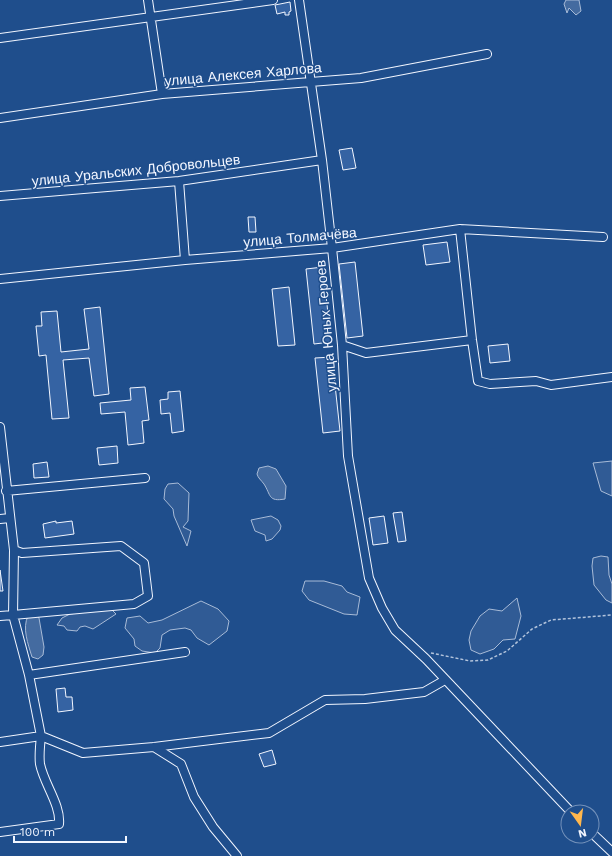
<svg xmlns="http://www.w3.org/2000/svg" width="612" height="856" font-family="'Work Sans',sans-serif">
<style>
.built{fill:#305b95;stroke:#a8bbd7}
.water{fill:#446ba0;stroke:#a8bbd7}
.building{fill:#3563a3;stroke:#f2f6ff}
.lines{fill:none;stroke-linecap:round;stroke-linejoin:round}
.minor-casing{stroke:#f2f6ff;stroke-width:10}
.path{stroke:#b3c4dc;stroke-width:1.5;stroke-dasharray:3 2;stroke-linecap:butt}
.minor{stroke:#1f4e8c;stroke-width:8}
.labels{text-anchor:middle;dominant-baseline:central;stroke-width:3;stroke-linejoin:round;paint-order:stroke}
.street-label{font-size:14px;fill:#f2f6ff;stroke:#1f4e8c}
</style>
<rect width="100%" height="100%" fill="#1f4e8c"/>
<path class="built" d="M612 461V496L601 491 593 463Z
M178 483 189 493 188 521 183 527 191 531 187 546 174 516 173 509 164 499 165 489 168 484Z
M271 516 278 520 281 526 280 530 272 539 266 541 265 535 255 531 251 520Z
M601 556 608 557 609 575 612 584V603L606 600 594 585 592 566 593 558Z
M305 581H324L342 586 347 592 360 597 357 615 344 614 309 600 302 591Z
M517 598 521 616 515 639 503 640 494 649 480 654 471 650 469 640 471 631 480 616 489 609 502 611Z
M201 601 218 609 229 621 227 631 209 645 197 638 191 630 185 628 170 630 162 635 160 648 155 653 142 651 135 646 134 639 125 628 127 618 140 616 148 623 162 620Z
M111 609 116 614 93 629 85 626 80 627 77 631 67 630 64 626 57 625 62 618 70 614Z"/>
<path class="water" d="M566 0H579L581 11 576 15 569 8 567 13 564 4Z
M268 466 276 469 286 486 285 499C268 502 271 495 264 484 261 480 258 478 257 474L259 468Z
M28 616H38L39 618 44 647 43 655 38 659 32 657C28 644 22 628 28 616Z"/>
<path class="building" d="M290 2 291 11 289 12V15H285V12L277 14 275 5Z
M352 148 356 168 343 170 339 150Z
M248 217H255L256 232H249Z
M447 242 450 262 426 265 423 245Z
M355 262 363 336 347 338 339 264Z
M323 267 331 342 314 344 306 269Z
M289 287 295 345 278 346 272 289Z
M100 307 109 394 94 396 89 358 63 360 69 418 52 419 46 355 39 356 36 326H42L41 312 57 311 61 352 89 349 84 309Z
M508 344 510 361 490 363 488 346Z
M332 357 340 431 323 433 315 358Z
M145 387 149 420 142 421 144 443 128 445 125 412 101 414 100 403 131 400 130 388Z
M180 391 184 431 172 433 170 413 161 414 160 400 168 399V392Z
M117 446 118 463 99 465 97 448Z
M47 462 49 477 34 478 33 464Z
M402 512 406 541 398 542 393 513Z
M384 516 388 543 373 545 369 518Z
M56 521V523L72 521 74 534 45 538 43 524Z
M0 570 3 591H0Z
M65 688 66 697H72L73 710 58 712 56 689Z
M272 750 276 764 264 767 259 754Z"/>
<g class="lines">
<g class="minor-casing">
<path id="minor" d="M148 0 162 94
M299 0 322 160 332 248 342 345 348 456 369 578 382 608 395 630 426 659 571 812
M0 38 273 0
M0 118 162 94 361 78 487 54
M179 181 185 260
M0 196 179 181 322 160
M460 229 472 340 478 381 490 384 536 381 551 385 612 377
M0 279 185 260 332 248 460 229 603 237
M342 345 366 353 472 340
M0 427 14 550 13 615 0 616
M6 491 145 478
M0 519 10 518
M29 675 185 652
M0 742 41 736 29 675 13 615 134 604 148 596 144 563 121 546 22 553 14 550
M154 747 181 764 194 797 213 827 237 856
M0 832 59 824C61 805 44 784 40 764 39 756 40 745 41 736L83 753 154 747 269 733 325 700 365 699 424 692 445 680
M592 833 612 852"/>
</g>
<path class="path" d="M431 653 470 661 488 660 507 651 532 629 551 620 612 615"/>
<use href="#minor" class="minor"/>
</g>
<g class="labels">
<g class="street-label">
<text transform="translate(243 74) rotate(-5)">улица Алексея Харлова</text>
<text transform="translate(136 170) rotate(-6)">улица Уральских Добровольцев</text>
<text transform="translate(300 237) rotate(-5)">улица Толмачёва</text>
<text transform="translate(326 326) rotate(-95)">улица Юных Героев</text>
</g>
</g>
<g transform="translate(580 824) rotate(166)"><circle r="19" fill="#1f4e8c" stroke="#7391ba"/>
<path d="M0-3L7 15L0 10L-7 15Z" fill="#ffb74d"/>
<text y="-6" font-size="11" font-weight="bold" text-anchor="middle" fill="#f2f6ff">N</text>
</g>
<path d="M14 836v6h112v-6" fill="none" stroke="#f2f6ff" stroke-width="2"/>
<text x="20" y="836" font-size="12" fill="#f2f6ff" stroke="#1f4e8c" stroke-width="3" paint-order="stroke">100 m</text>
</svg>
